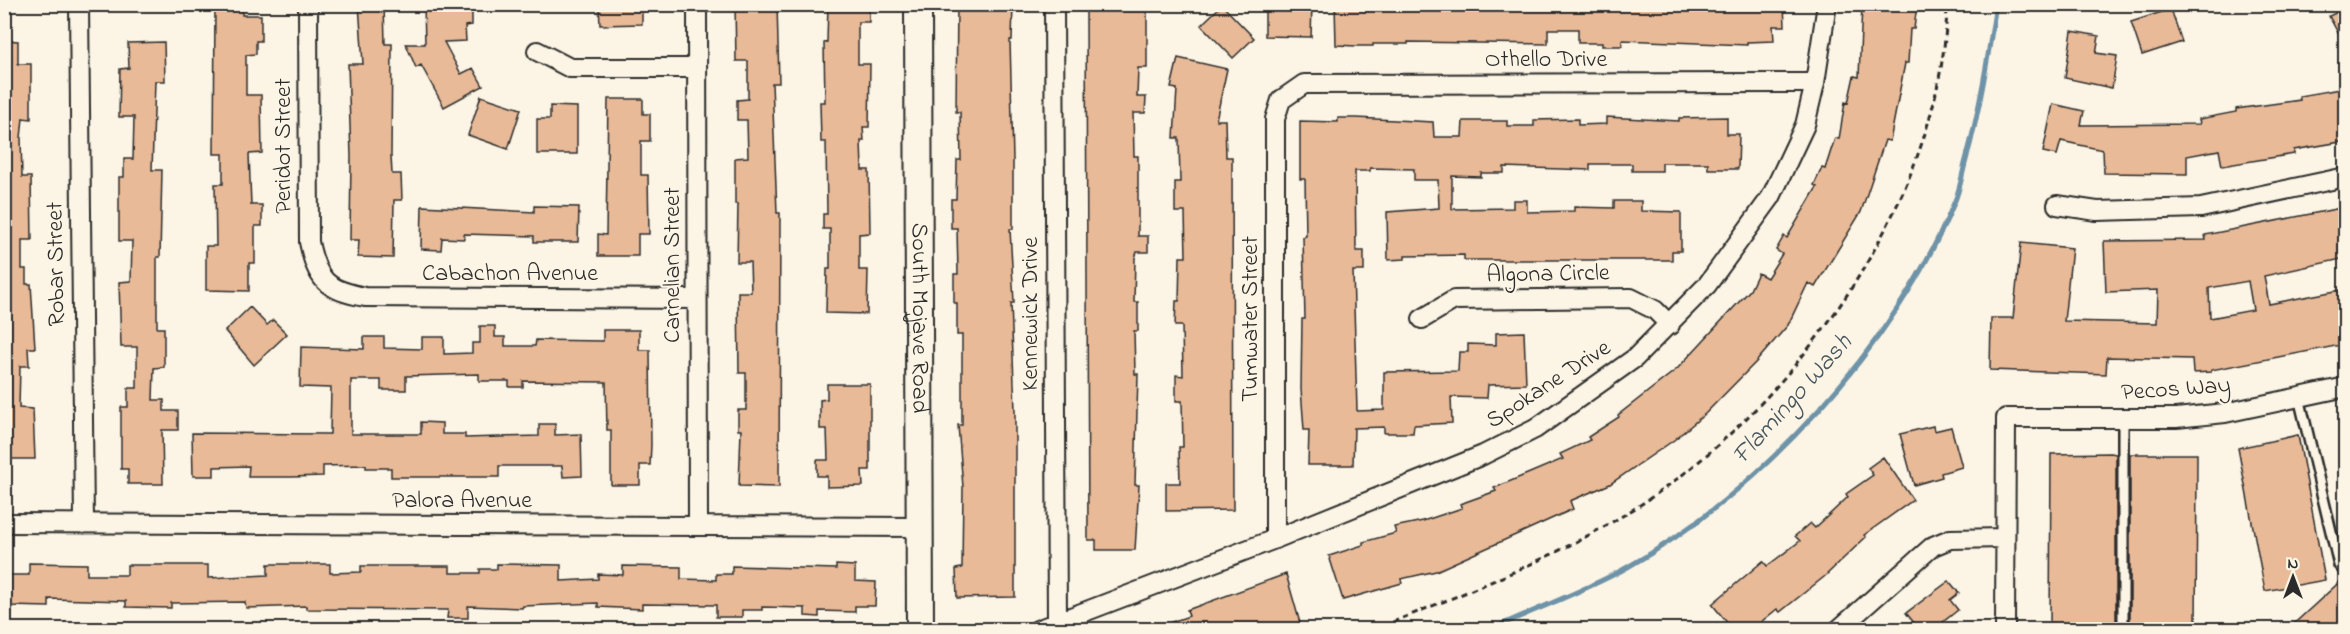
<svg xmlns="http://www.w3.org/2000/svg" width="2350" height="634" font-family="'Indie Flower',sans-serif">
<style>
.green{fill:#addc9c;stroke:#6c8464;stroke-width:1.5}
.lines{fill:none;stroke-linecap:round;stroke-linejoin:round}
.stream{stroke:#6e92a7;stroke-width:5}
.building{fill:#e8ba98;stroke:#2b2b2b;stroke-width:1.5;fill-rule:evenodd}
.lane-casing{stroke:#2b2b2b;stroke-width:14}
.street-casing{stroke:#2b2b2b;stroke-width:22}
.secondary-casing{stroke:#2b2b2b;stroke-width:30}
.path{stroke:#2b2b2b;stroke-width:3;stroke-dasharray:6 4.5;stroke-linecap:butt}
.lane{stroke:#fcf5e5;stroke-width:9}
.street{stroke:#fcf5e5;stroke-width:18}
.secondary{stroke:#fcf5e5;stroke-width:26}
.labels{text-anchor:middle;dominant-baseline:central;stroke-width:4.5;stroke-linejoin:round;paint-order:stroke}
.street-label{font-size:24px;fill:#2b2b2b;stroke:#fcf5e5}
.water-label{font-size:26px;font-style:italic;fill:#47565f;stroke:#fcf5e5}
</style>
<rect width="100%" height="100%" fill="#fcf5e5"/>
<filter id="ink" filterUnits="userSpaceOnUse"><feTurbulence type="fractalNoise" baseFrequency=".0167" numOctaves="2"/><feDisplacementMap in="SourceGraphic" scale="12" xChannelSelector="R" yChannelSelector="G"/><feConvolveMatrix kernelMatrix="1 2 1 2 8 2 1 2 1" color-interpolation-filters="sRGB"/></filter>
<g filter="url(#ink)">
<path class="green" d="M5 628H380V629L5 630Z"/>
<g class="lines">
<path class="stream" d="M1490 630C1535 609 1583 592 1626 568 1759 494 1896 344 1954 203 1960 190 1962 174 1966 160 1980 109 1988 57 1996 4"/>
</g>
<path class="building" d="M359 4H384L385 44H392L391 156 392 174H401L402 200H394L393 258 358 257 359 240H350L351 156 348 64H363Z
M424 4H472V25L465 26 466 41 444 42 461 74 473 68 483 86 444 107 421 65 416 68 406 44H425Z
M599 4H642V24L600 25Z
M735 4H777L779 83H772L777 213H780L779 487 739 486 741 430H738V410H746V373H739L738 292H751L750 262H737L738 204H735V158L748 157 747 120H737V100L748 99V61H736Z
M828 4H869V22H858V64H870L869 127H863L864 141H861L862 170H869L870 233 859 234V270H868L867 314 826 313 827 269H830V229H823V214H827L826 142H821L820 102H825L824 43 827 42Z
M957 4H1013L1012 40H1010L1013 160V229H1010L1014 303H1011L1015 411V597L957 598 956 569 962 568 963 487 958 425H962V335H957V303H954V274H958L957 228H951V199H956L957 160H961L960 112H956Z
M1265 4H1312L1311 37 1265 36Z
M1335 4H1784L1785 26H1773L1774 41 1747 42V45L1622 40V46H1602V43H1578V29H1548V44L1408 42V44H1373V46H1356L1336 45Z
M1917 4 1914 29H1910L1908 63H1905L1890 141 1885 140 1861 212 1815 287 1808 283 1788 325 1756 362 1706 413 1674 440 1610 484 1570 501 1573 509 1436 571 1401 579 1402 583 1343 600 1329 556 1363 545V542L1396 533 1394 527 1423 521 1462 508 1460 504 1496 491 1494 488 1563 459 1560 454 1590 440 1588 437 1619 417 1618 415 1677 369 1750 290 1758 273 1767 278 1782 254 1776 250 1784 236 1787 238 1817 187 1814 185 1822 168 1825 169 1835 138 1839 139 1845 102 1848 103 1854 76 1859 77 1862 5Z
M1222 5 1254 38 1233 58 1201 25Z
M215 8H242V15H261V41H256V54L246 55V95H261L262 153 249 154 251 205H262V226H255V263H249V291L206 290V246H216L215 184H223V154H214Z
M2346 8V48L2329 16Z
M2171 9 2182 42 2142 55 2131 22Z
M1086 11H1147V68H1138L1137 97H1146L1145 113H1133L1134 156H1138V236H1148V252H1137L1135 258 1134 302H1138V331H1134L1135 374H1138L1135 485H1139L1135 550H1096V540H1088Z
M2072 31 2099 36 2096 53 2117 56 2112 88 2065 78Z
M4 40 18 41V64H31V119L23 118 21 138 22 177H31L32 240H22V269H26V284H31L35 348H28L29 366H20L19 408 33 409 35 459H4Z
M164 42 165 81H155L152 170H162L160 257H157V328H164V367L154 368 153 400H164V411H178V430H162L163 484H128V469H121V407H128V388H137V347H121L119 282 131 281 132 241H119V177H124V159H133L134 117H119L120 69 129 68 128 43Z
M1178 58 1227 69 1216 120H1225L1226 157H1232L1233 510 1166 511V483H1180L1179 447H1183L1182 401H1176V375L1183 376 1182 326H1175L1176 301H1179L1180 257H1186L1185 212H1175V182H1180L1179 138H1174L1177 89 1171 88Z
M2346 88V141L2294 150V154L2222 166 2219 150 2187 156V174L2104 173 2103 150 2061 141 2057 155 2043 152 2053 104 2084 111 2081 125 2200 124 2199 119 2236 112V109L2300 100 2299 96Z
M481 96 521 109 508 149 468 135Z
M608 99H643V114H650V141H641V175H648L649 234H638V256H598V234L606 235Z
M550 106 577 107V154H537V119H550Z
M1606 117 1679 121V118L1727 117V134H1739L1738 169H1708V163H1662V171H1632V164H1590V170L1504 167V173H1481V177L1452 176V209L1513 208V200H1527V212L1574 211V207L1614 208V201H1641V211L1681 212V251H1672V260H1464V255L1405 256V259L1388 260 1387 212 1439 208 1438 180H1414V169L1370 168V171H1355L1356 251H1364V271H1353L1357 411 1384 410V372L1458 371 1459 352H1468V344L1496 345V333L1524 332 1526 384 1488 385 1487 398 1451 397 1452 423 1414 425 1413 433H1384V427L1354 428 1353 465H1308L1309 430H1304L1301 389 1302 319H1305L1303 237 1306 236 1305 179H1300V121L1338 122V118H1356L1433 122 1434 137H1462L1463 121H1507V126H1534V120L1578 119V125L1606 124Z
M422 206 534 212V206L579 207 578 242H534V236L464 234V239L442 238 441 250 421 249Z
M2346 207V258L2264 276 2269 304 2346 289V344L2211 370V372L2193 373 2192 359 2107 357 2106 374 1990 370 1991 318H2013L2021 243 2072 248 2064 321 2157 323 2158 290 2106 292 2104 241 2206 240 2205 235ZM2248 281 2253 310 2210 318 2209 288Z
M250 307 267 325 273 320 287 334 254 365 225 331Z
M480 326H495V337H505V346H535L536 340 603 341V330H639V350H650L651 445 650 465H640V485H611V430H607L606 382 523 381V387H509V381H479V374L406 376V390H381V380H351V434H421V422L442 423V434H465V438L539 436V424H555V435L581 434 582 476 563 477 562 466H499V477H391V468H366V465L323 466V476L291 477H248L249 466 214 467V476H193L192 433 330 434 331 388 300 387 301 347 364 349V337H384V348L422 349V337H444V354L472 353V343H480Z
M827 384H870V470H862L863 486 827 487V476H817V460H828L827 429H820V400L827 399Z
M1933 426 1934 431 1951 427 1962 467 1941 473 1942 477 1914 485 1900 434Z
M2298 435 2325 580 2265 591 2238 448Z
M2111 453 2116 454V630H2050L2051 454Z
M2130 454H2197L2196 630H2130Z
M1883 457 1913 500 1864 535 1866 537 1824 577 1780 612 1777 609 1751 630H1733L1712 604 1763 561 1767 566 1800 541 1795 536 1810 523 1815 528 1848 497 1846 494 1873 475 1868 468Z
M29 563 87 564V575H127V565H208V578L268 575V564H330V573L361 572V566H450V573H480V569H497V564L561 565V581L598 579V574L623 575V566L681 567V579L716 580V574H732V566L836 569V565L855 566V581L876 582 875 606H855V612L819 611V617L805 616V608L762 607V610H742V617H716V605L642 604V609L598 607V603L523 606 522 608 468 606V618H447L448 610 306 609V606L246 608 245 602 171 603V608L126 607V601L49 599V607L9 606V575H29Z
M1286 574 1300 623 1279 630H1157V627L1189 616 1187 610Z
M2344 578 2346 630H2287Z
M1949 581 1959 593 1950 600 1958 610 1943 622 1949 630H1920L1906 613Z"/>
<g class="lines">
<g class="lane-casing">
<path id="lane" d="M2299 397 2339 565 2346 572
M2123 630V418"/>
</g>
<g class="street-casing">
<path id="street" d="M79 4 84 524
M308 4 309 242C317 280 326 290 365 297L697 299
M697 4 698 526
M1054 4 1057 623
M537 51 570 68H697
M2057 205 2097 211 2201 208 2346 177
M1422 319 1454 300 1631 298 1655 310 1670 325
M4 523 920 527
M1275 539V119L1281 100 1304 84 1815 83
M1037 630 1275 539 1483 455 1535 429 1635 358 1707 285 1771 197 1805 125 1815 83 1827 4
M1838 630 1933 546 1950 539 2005 538
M2005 630 2006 418H2176L2225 413 2346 387"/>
</g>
<g class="secondary-casing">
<g id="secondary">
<path id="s1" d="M918 4 920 630"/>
</g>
</g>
<path class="path" d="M1373 630C1464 593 1556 559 1640 505 1797 403 1944 196 1947 4"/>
<use href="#lane" class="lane"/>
<use href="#street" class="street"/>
<use href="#secondary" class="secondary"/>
</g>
</g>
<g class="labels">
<g class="street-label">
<text x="1546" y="60">Othello Drive</text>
<text transform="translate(284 146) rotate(-90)">Peridot Street</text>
<text transform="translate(57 264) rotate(-91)">Robar Street</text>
<text transform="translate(673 265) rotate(-90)">Carnelian Street</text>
<text x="510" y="274">Cabachon Avenue</text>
<text transform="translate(1548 275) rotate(-1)">Algona Circle</text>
<text transform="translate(1031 314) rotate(-90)">Kennewick Drive</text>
<text stroke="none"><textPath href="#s1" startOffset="314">South Mojave Road</textPath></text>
<text transform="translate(1251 319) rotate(-90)">Tumwater Street</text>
<text transform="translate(1549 385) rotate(-33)">Spokane Drive</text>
<text transform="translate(2176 390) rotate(-4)">Pecos Way</text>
<text x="462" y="501">Palora Avenue</text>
</g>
<g class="water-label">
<text transform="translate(1793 400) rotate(-48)">Flamingo Wash</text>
</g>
</g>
<rect width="2350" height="634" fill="none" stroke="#fcf5e5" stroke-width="24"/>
<rect x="12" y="12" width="2326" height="610" fill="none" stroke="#2b2b2b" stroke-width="2" filter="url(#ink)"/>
<g transform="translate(2293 577)" stroke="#fcf5e5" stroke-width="4.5" paint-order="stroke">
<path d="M0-4.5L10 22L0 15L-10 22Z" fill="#2b2b2b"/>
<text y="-9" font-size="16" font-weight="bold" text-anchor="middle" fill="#2b2b2b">N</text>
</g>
</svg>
